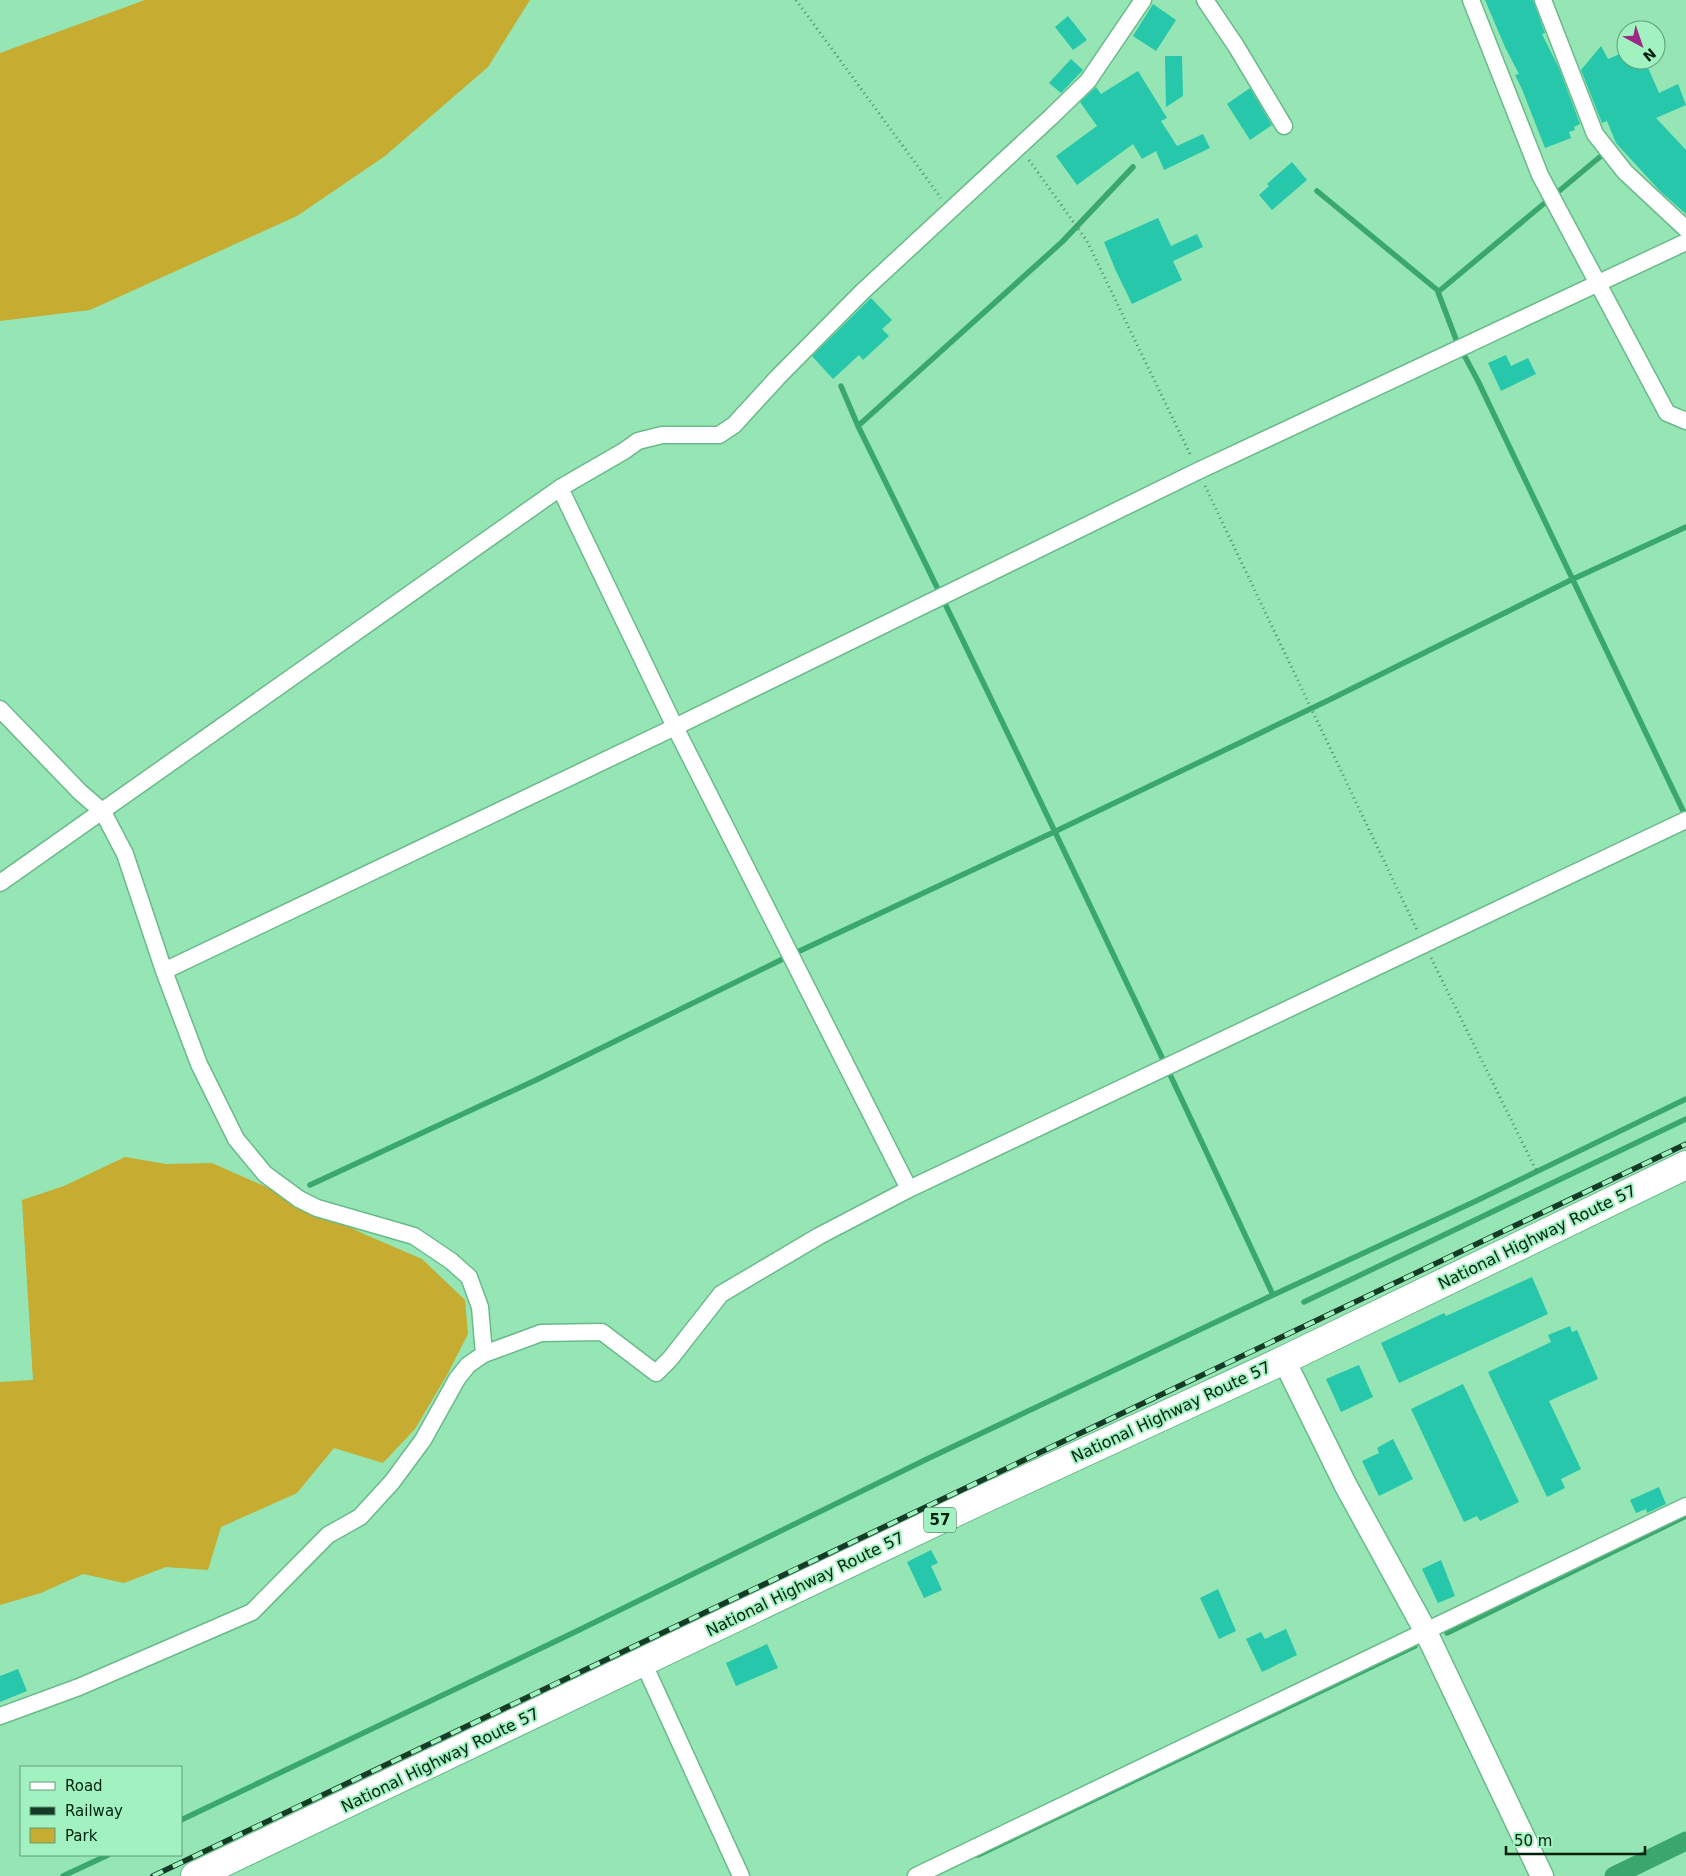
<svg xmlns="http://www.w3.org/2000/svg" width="1686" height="1876" font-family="'DejaVu Sans',sans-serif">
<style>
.green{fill:#c6ac31}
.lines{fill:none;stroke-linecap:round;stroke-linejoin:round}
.stream{stroke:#39a76e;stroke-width:5.5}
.canal{stroke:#39a76e;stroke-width:19}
.building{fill:#26c7ab}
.street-casing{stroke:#6aba8b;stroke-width:19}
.secondary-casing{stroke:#6aba8b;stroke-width:25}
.highway-casing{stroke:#6aba8b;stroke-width:30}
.path{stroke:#518c6a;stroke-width:3;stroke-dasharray:1 4;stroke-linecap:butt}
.street{stroke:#fff;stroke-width:16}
.secondary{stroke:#fff;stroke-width:22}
.highway{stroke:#fff;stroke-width:28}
.rail-casing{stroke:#153b26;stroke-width:5.5}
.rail{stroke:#a2f2c1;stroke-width:4;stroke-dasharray:11;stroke-linecap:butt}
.labels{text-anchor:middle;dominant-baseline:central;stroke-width:4;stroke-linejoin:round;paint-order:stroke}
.shield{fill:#a2f2c1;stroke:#315f44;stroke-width:1}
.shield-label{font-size:15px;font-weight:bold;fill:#00200f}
.street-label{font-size:16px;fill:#00200f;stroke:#a2f2c1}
</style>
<rect width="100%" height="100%" fill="#95e5b5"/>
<path class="green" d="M145 0H530L488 67 385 156 297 216 90 310 0 321V53Z
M125 1157 166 1164 212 1163 298 1201 364 1234 422 1259 465 1300 468 1334 447 1375 415 1429 383 1463 334 1448 297 1493 221 1527 208 1570 166 1567 124 1583 83 1574 41 1593 0 1605V1382L33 1380 22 1200 64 1186Z"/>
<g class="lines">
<path class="stream" d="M1601 156 1438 292 1457 342 1478 381 1686 817
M1133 167 1062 242 858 426C1000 714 1138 1004 1273 1295
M1317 191 1436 289
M841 386 858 426
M310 1185 536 1080 791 955 1054 832 1331 699 1573 579 1686 527
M1304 1302 1686 1119
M1447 1633 1686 1516
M181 1820 577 1631 927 1459 1273 1295 1476 1201 1686 1099
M978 1855 1415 1646
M63 1876 108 1855"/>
<path class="canal" d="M1614 1876 1686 1841"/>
</g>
<path class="building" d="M1485 0H1533L1545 33 1542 34 1559 68 1580 124 1574 127 1575 130 1569 132 1571 138 1545 148 1522 89 1515 75 1519 74 1505 47Z
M1153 4 1176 20 1156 51 1133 36Z
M1068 16 1087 40 1073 50 1055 27Z
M1601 46 1608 59 1622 53 1625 60H1639L1641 65 1646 63 1659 93 1678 84 1686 105 1656 118 1686 150V214L1660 191 1616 143 1607 121 1602 123 1581 70Z
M1165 56H1182L1183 96 1166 107Z
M1071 59 1083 70 1061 93 1049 83Z
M1138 71 1167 118 1161 121 1177 146 1203 134 1210 148 1164 170 1156 151 1142 159 1133 144 1077 185 1056 156 1097 126 1080 102 1096 87 1101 94Z
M1250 88 1272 125 1250 140 1227 104Z
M1292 162 1307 180 1272 210 1259 195 1269 186 1267 184Z
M1158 218 1171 246 1197 234 1203 247 1173 261 1182 280 1132 304 1116 271 1104 242Z
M871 298 892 320 882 329 889 336 863 360 859 355 833 379 812 356Z
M1506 355 1511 366 1528 358 1536 374 1501 391 1488 363Z
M1532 1277 1548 1314 1399 1383 1381 1343 1444 1313 1446 1316Z
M1570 1326 1572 1332 1577 1330 1598 1379 1549 1401 1581 1469 1561 1479 1565 1488 1547 1497 1488 1372 1551 1342 1548 1335Z
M1359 1365 1373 1397 1341 1412 1326 1379Z
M1463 1384 1519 1502 1480 1521 1477 1516 1464 1522 1411 1409Z
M1393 1439 1413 1479 1379 1496 1362 1461 1379 1453 1377 1448Z
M1659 1487 1666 1504 1647 1513 1646 1509 1636 1513 1630 1500Z
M931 1550 938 1563 931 1566 942 1590 924 1598 907 1562Z
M1441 1560 1455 1596 1438 1603 1422 1569Z
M1218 1589 1236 1631 1219 1639 1200 1598Z
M1286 1629 1297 1655 1262 1672 1246 1639 1261 1632 1265 1639Z
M767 1644 778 1668 736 1686 726 1663Z
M18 1669 27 1691 0 1702V1676Z"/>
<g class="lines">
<g class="street-casing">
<path id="street" d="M1205 0 1236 46 1284 126
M1471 0 1540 175 1667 413 1686 421
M1543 0 1595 134 1625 172 1686 229
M560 488 675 727 909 1189
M0 709 80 792 103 812 125 854 164 971 199 1064 236 1139 265 1174 299 1199 317 1208 414 1236 451 1261 469 1277 480 1307 484 1354
M0 883 560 488 624 451 638 441 662 435H719L734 425 778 377 862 292 1051 117 1088 81 1143 0
M164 971 675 727 1198 471 1686 242
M643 1662 741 1876
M0 1716 79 1687 252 1612 328 1535 360 1517 392 1482 423 1440 457 1379 468 1365 484 1354 541 1333 602 1332 656 1373 670 1359 721 1294 819 1236 909 1189 1686 820
M916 1876 1686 1506"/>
</g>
<g class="secondary-casing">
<path id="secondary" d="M1284 1360 1346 1486 1426 1632 1542 1876"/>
</g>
<g class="highway-casing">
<path id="highway" d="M195 1876 977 1502 1284 1360 1686 1165"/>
</g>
<path class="path" d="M796 0 941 198
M1029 160 1087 241 1191 456
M1205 486 1417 930
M1431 958 1537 1172"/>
<use href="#street" class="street"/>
<use href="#secondary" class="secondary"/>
<use href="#highway" class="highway"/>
<g class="rail-casing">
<path id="rail" d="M153 1876 1686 1144"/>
</g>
<use href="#rail" class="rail"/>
</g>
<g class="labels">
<rect class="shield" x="924" y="1507.5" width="32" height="25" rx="4"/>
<g class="shield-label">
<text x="940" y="1520">57</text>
</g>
<g class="street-label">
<text transform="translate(1537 1237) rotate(-26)">National Highway Route 57</text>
<text transform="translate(1171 1412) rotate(-25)">National Highway Route 57</text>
<text transform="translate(805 1584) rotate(-26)">National Highway Route 57</text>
<text transform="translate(440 1760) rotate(-26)">National Highway Route 57</text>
</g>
</g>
<rect x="20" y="1766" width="162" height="90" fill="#a2f2c1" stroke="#619e7a"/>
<rect x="30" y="1782" width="25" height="8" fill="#ffffff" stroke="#619e7a"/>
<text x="65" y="1791" font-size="15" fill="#00200f">Road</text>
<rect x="30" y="1807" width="25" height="8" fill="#153b26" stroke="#619e7a"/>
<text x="65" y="1816" font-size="15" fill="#00200f">Railway</text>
<rect x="30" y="1828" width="25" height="15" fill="#c6ac31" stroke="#619e7a"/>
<text x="65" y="1841" font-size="15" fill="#00200f">Park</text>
<g transform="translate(1641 45) rotate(140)"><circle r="24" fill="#a2f2c1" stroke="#619e7a"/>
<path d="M0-4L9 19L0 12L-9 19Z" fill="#9c2986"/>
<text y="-8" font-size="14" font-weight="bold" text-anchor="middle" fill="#00200f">N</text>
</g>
<path d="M1506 1846v8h139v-8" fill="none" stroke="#00200f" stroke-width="2.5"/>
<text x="1514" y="1846" font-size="15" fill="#00200f" stroke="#a2f2c1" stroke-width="4" paint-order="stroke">50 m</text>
</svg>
